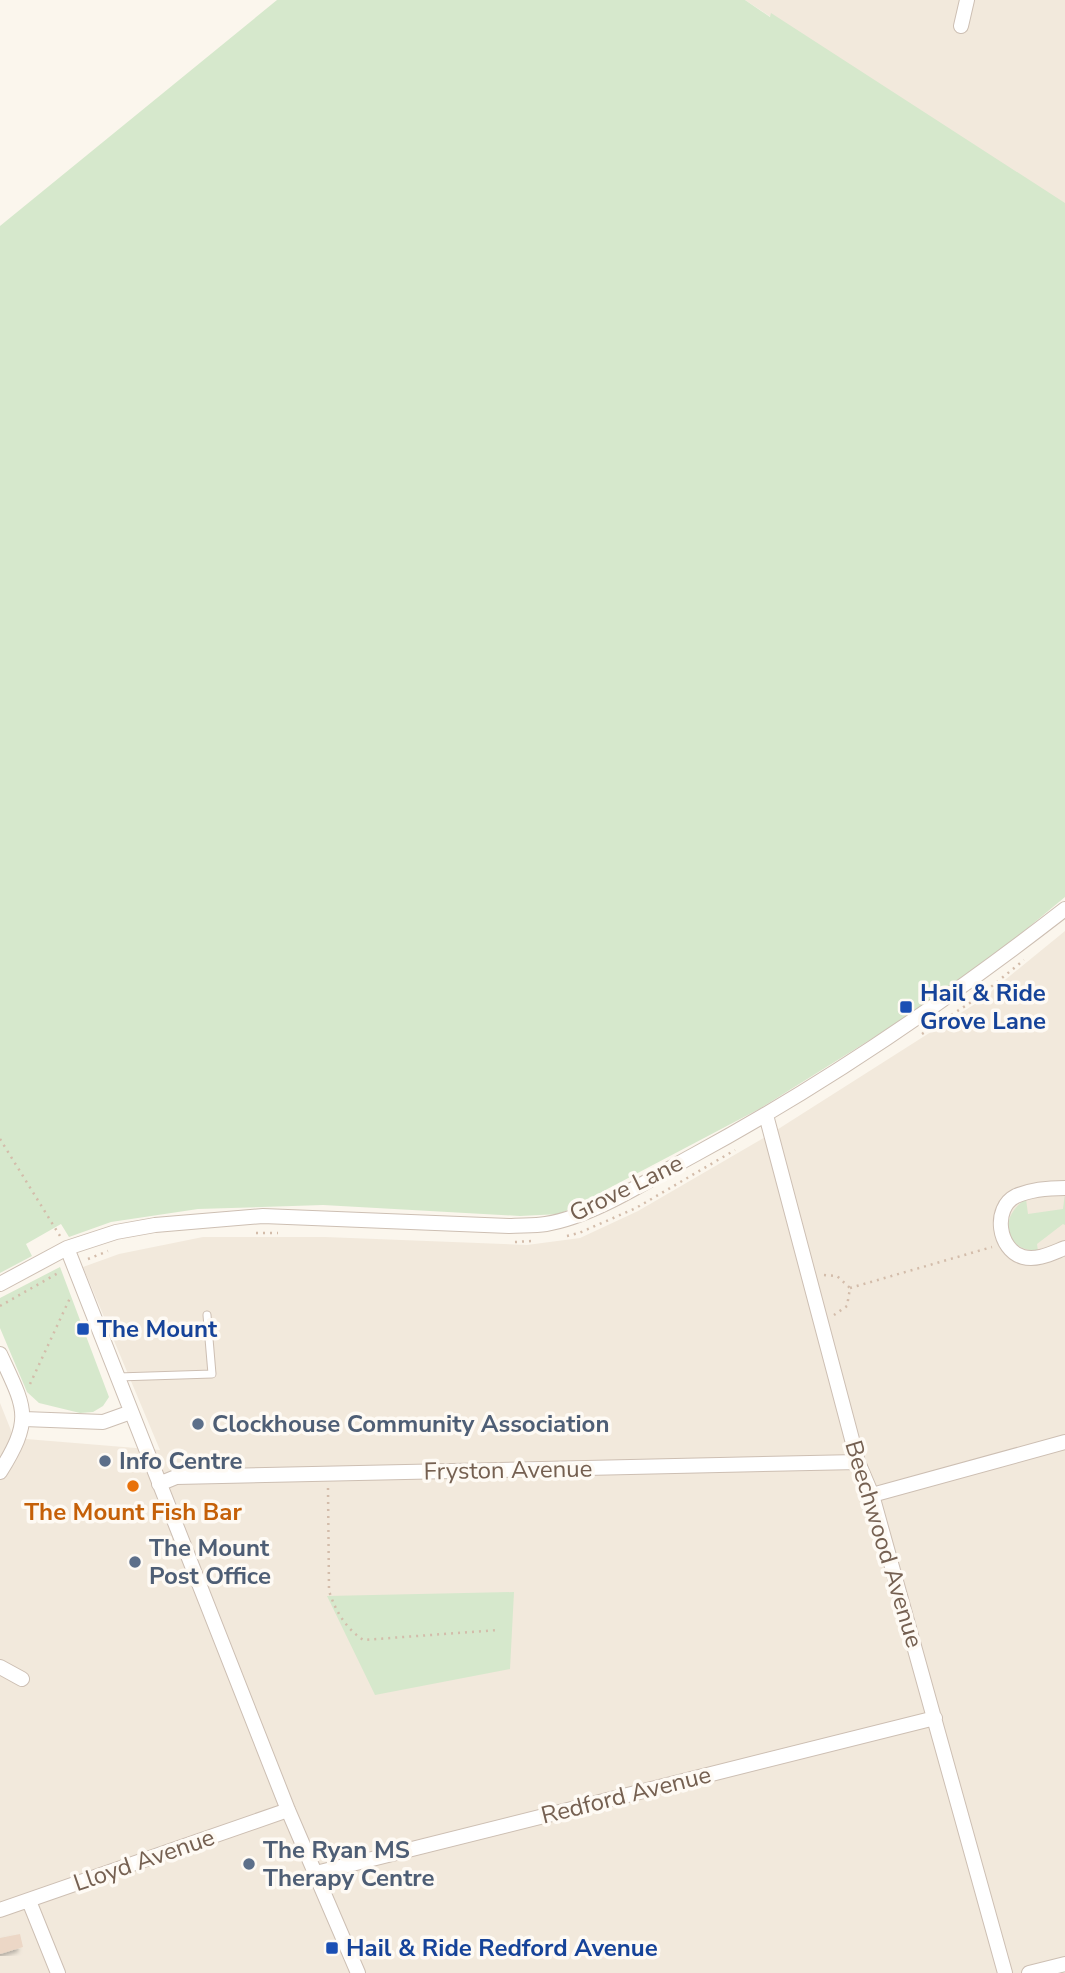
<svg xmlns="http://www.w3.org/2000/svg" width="1065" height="1973" font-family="'Nunito Sans',sans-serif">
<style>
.residential{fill:#f2e9dc}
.green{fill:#d6e8cc}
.building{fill:#ecd7c6;filter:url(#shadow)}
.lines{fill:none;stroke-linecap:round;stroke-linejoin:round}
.lane-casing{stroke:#cdbfb3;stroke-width:9}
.street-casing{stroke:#cdbfb3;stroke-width:16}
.path{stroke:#d3bcaa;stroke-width:2.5;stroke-dasharray:2 5;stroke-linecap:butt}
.lane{stroke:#fff;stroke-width:7}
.street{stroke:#fff;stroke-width:14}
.transit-dot{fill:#1a4fb4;stroke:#fefaf4;stroke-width:2.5}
.service-dot{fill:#5c6f8a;stroke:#fefaf4;stroke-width:2.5}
.food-dot{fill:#e8710a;stroke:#fefaf4;stroke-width:2.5}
.labels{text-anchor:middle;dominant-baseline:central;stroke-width:7;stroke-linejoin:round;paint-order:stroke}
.transit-label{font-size:24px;font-weight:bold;fill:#164399;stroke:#fefaf4;text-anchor:start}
.street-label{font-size:24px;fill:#756051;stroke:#fefaf4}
.service-label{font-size:24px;font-weight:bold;fill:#4e5e75;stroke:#fefaf4;text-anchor:start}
.food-label{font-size:24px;font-weight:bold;fill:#c56008;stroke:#fefaf4}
</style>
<defs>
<filter id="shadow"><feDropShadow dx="-4.5" dy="4.5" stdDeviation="2" flood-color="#0004"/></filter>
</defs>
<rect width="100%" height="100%" fill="#fbf6ed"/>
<path class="residential" d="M745 0H1065V210Z
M1065 931V1973H0V1403L14 1438 160 1450 83 1267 119 1254 203 1237H325L527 1245 580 1238 638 1211 772 1133 978 1002Z"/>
<path class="green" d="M277 0H745L770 17 771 13 1065 203V897L964 981 761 1108 560 1214 520 1216 323 1205 198 1209 111 1222 69 1237 61 1224 26 1244 32 1256 0 1273V226Z
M1065 1193V1225L1063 1224 1037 1244 1038 1251C1003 1250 998 1217 1026 1199L1028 1214 1063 1209Z
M60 1267 109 1397 103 1406 93 1412 80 1413 39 1403 27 1392 0 1328V1298Z
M514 1592 510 1669 375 1695 327 1596Z"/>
<path class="building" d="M20 1934 23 1947 0 1954V1938Z"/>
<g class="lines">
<g class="lane-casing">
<path id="lane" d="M118 1377 212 1374 207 1315"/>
</g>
<g class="street-casing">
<path id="street" d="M961 26 967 0
M766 1115 858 1462 872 1495 1005 1973
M1065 1188C1049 1188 1032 1189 1016 1196 992 1208 998 1250 1023 1257 1037 1261 1052 1253 1065 1248
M67 1248 288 1810 358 1973
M0 1284 67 1248 116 1232 155 1225 263 1216 509 1226C521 1225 534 1226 546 1224 595 1216 651 1178 694 1155 825 1084 948 1000 1065 909
M0 1354C25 1408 34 1418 0 1472
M24 1419 103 1422 131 1412
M159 1484 176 1477 858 1462
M872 1495 1065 1442
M0 1667 22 1679
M316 1873 935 1718
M29 1901 58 1973
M0 1910 288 1810
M1029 1973 1065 1964"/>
</g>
<path class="path" d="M922 1034 976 999 1024 960
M0 1139 60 1236
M256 1233H278
M567 1236 579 1233 636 1208 735 1150
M515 1242 533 1241
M88 1259 108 1251
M824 1275 837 1276 850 1288 847 1306 834 1315
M850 1288 992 1247
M0 1306 60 1272
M30 1384 70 1298
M328 1488 329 1591C336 1612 345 1627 363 1640L498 1630"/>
<use href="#lane" class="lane"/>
<use href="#street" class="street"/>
</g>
<g class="transit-dot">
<rect x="899" y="1000" width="14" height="14" rx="3.5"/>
<rect x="76" y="1322" width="14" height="14" rx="3.5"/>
<rect x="325" y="1941" width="14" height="14" rx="3.5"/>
</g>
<g class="service-dot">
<circle cx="198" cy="1424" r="7"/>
<circle cx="105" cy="1461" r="7"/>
<circle cx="135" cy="1562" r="7"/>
<circle cx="249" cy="1864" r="7"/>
</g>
<circle class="food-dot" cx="133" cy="1486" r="7"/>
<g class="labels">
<g class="transit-label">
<text x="920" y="993">Hail &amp; Ride<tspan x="920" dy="28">Grove Lane</tspan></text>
<text x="97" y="1329">The Mount</text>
<text x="346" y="1948">Hail &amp; Ride Redford Avenue</text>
</g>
<g class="street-label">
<text transform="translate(626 1188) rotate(-26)">Grove Lane</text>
<text transform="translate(508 1470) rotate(-1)">Fryston Avenue</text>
<text transform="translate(884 1544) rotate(73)">Beechwood Avenue</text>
<text transform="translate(626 1795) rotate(-14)">Redford Avenue</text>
<text transform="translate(144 1860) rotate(-19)">Lloyd Avenue</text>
</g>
<g class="service-label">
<text x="212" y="1424">Clockhouse Community Association</text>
<text x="119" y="1461">Info Centre</text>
<text x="149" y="1548">The Mount<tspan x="149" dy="28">Post Office</tspan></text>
<text x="263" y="1850">The Ryan MS<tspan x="263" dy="28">Therapy Centre</tspan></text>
</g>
<g class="food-label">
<text x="133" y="1512">The Mount Fish Bar</text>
</g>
</g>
</svg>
